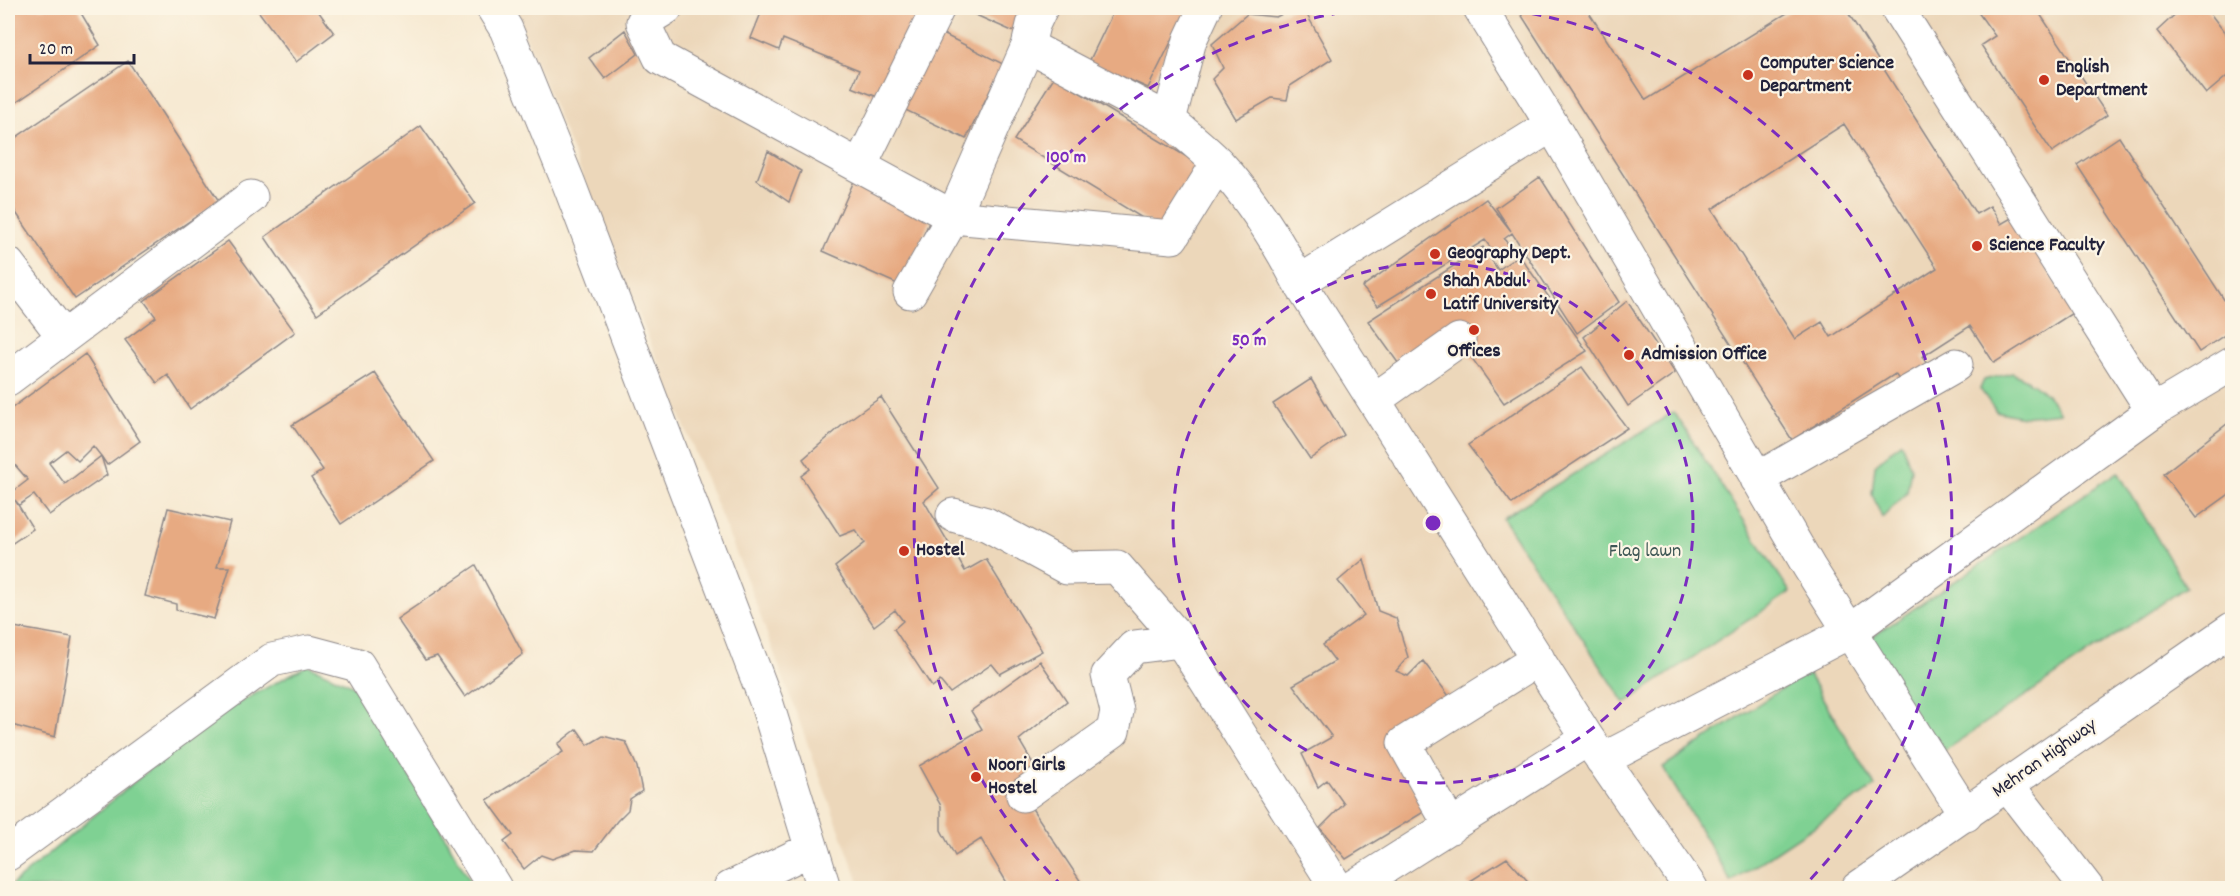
<svg xmlns="http://www.w3.org/2000/svg" width="2240" height="896" font-family="Dekko,sans-serif">
<style>
.built{fill:#ecd7ba}
.green{fill:#7fd193;stroke:#507a67;stroke-width:1.5}
.building{fill:#e7aa82;fill-rule:evenodd}
.lines{fill:none;stroke-linecap:round;stroke-linejoin:round}
.minor-casing{stroke:#8c8687;stroke-width:35}
.major-casing{stroke:#8c8687;stroke-width:35}
.minor{stroke:#fff;stroke-width:33}
.major{stroke:#fff;stroke-width:33}
.ring{fill:none;stroke:#7b2cbf;stroke-width:3;stroke-dasharray:10 8}
.poi-dot{fill:#c8321e;stroke:#fcf5e5;stroke-width:2}
.labels{text-anchor:middle;dominant-baseline:central;stroke-width:4.5;stroke-linejoin:round;paint-order:stroke}
.poi-label{font-size:20px;font-weight:bold;fill:#22223b;stroke:#fcf5e5;text-anchor:start}
.park-label{font-size:20px;fill:#3e5755;stroke:#fcf5e5}
.street-label{font-size:20px;fill:#22223b;stroke:#fcf5e5}
.centre{fill:#7b2cbf;stroke:#fcf5e5;stroke-width:3}
.ring-label{font-size:18px;text-anchor:middle;font-weight:bold;fill:#7b2cbf;stroke:#fcf5e5;stroke-width:4.5;stroke-linejoin:round;paint-order:stroke}
</style>
<rect width="100%" height="100%" fill="#fcf5e5"/>
<filter id="ink" filterUnits="userSpaceOnUse"><feTurbulence type="fractalNoise" baseFrequency=".0167" numOctaves="2"/><feDisplacementMap in="SourceGraphic" scale="12" xChannelSelector="R" yChannelSelector="G"/><feConvolveMatrix kernelMatrix="1 2 1 2 8 2 1 2 1" color-interpolation-filters="sRGB"/></filter>
<filter id="wash" filterUnits="userSpaceOnUse"><feTurbulence type="fractalNoise" baseFrequency=".008" numOctaves="4" result="noise"/><feDisplacementMap in="SourceGraphic" scale="24" xChannelSelector="R" yChannelSelector="G"/><feGaussianBlur stdDeviation="1.35" result="paint"/><feColorMatrix in="noise" values="0 0 0 0 0 0 0 0 0 0 0 0 0 0 0 0 0 1.4 0 .05"/><feComposite in="paint" operator="in"/></filter>
<g filter="url(#wash)">
<rect width="100%" height="100%" fill="#f7ead3"/>
<path class="built" d="M514 8H2232V888H861L747 580Z"/>
<path class="green" d="M2012 373C2034 382 2048 392 2060 413L2022 417 1996 411 1980 389 1984 380Z
M1674 412 1790 592 1625 703 1502 518Z
M1901 442 1911 468 1907 493 1882 518 1872 494 1875 465Z
M2118 472 2186 587 1938 755 1869 639Z
M308 665 354 686 419 791 474 888H8L209 719Z
M1807 672 1875 786 1731 882 1663 767Z"/>
<g id="blocks">
<path class="building" d="M8 8H78L100 45 8 108Z
M256 8H316L334 33 296 62Z
M763 8H910L923 13 888 101 852 87 859 70 783 39 779 50 751 38Z
M960 8H1034L1021 35Z
M1115 8H1188L1148 88 1089 62Z
M1295 8H1303L1332 59 1290 86 1287 100 1272 98 1236 119 1212 79 1223 68 1212 44 1247 14 1276 17Z
M1517 8H1586L1646 100 1795 8H1845L1976 214 1990 206 2001 224 2013 217 2074 312 1994 363 1970 326 1922 357 1929 367 1902 384 1895 374 1792 440ZM1844 124 1937 268 1831 337 1822 322 1795 339 1712 209Z
M1975 8H2036L2107 115 2052 152 1981 45 1995 36Z
M2182 8H2206L2232 42V72L2206 94 2157 31Z
M625 30 638 54 605 79 589 58Z
M935 30 1003 64 966 139 897 106Z
M128 61 219 201 75 299 8 201V143Z
M1054 77 1207 169 1167 233 1014 140Z
M421 126 475 203 317 314 265 237Z
M2119 137 2232 312V330L2199 352 2077 165Z
M768 151 801 171 789 202 757 180Z
M1540 177 1619 302 1577 333 1512 233 1504 239 1511 247 1499 260 1485 240 1378 306 1362 287 1486 199 1511 231 1496 208Z
M854 181 932 215 902 286 823 251Z
M228 241 295 332 190 409 168 375 157 383 125 340 156 317 144 301Z
M1483 247 1498 270 1519 255 1587 351 1504 403 1459 340 1406 374 1368 321Z
M1627 301 1675 373 1628 406 1584 337Z
M85 354 140 441 107 465 101 456 107 475 49 515 34 495 19 505 15 500 33 529 8 546V488L11 493 28 480 8 457V411ZM93 446 101 456 65 484 49 463 66 450 78 461Z
M1582 367 1627 428 1512 504 1468 445Z
M375 373 434 461 341 524 311 478 323 470 292 425Z
M1311 379 1344 435 1310 459 1273 404Z
M881 397 939 488 924 501 965 571 986 559 1042 651 1000 674 992 664 950 693 940 681 932 687 894 629 903 621 895 610 874 626 835 567 865 543 855 530 840 536 801 476 810 469 803 459 846 422Z
M2232 420V492L2196 518 2163 474Z
M168 508 230 522 217 567H230L214 619 176 610V604L145 596Z
M1364 559 1378 611 1396 618 1408 657 1396 671 1408 676 1423 661 1452 700 1410 728 1388 748 1427 810 1346 859 1320 828 1344 804 1327 780 1318 787 1302 754 1332 737 1293 685 1335 661 1323 645 1364 615 1338 581Z
M476 565 523 654 465 697 437 656 425 660 397 619Z
M8 626 72 637 55 737 8 724Z
M1040 661 1067 701 1019 740 1038 772 1023 795 1085 888H1010L981 839 955 856 941 830V806L919 766 982 729 971 711Z
M577 729 588 745 603 736 626 742 637 767 642 791 630 799 628 810 617 821 594 851 576 850 552 859 541 855 524 869 504 842 513 835 487 800 563 752 558 744Z
M1507 858 1534 888H1470L1467 883Z"/>
</g>
</g>
<g filter="url(#ink)">
<use href="#blocks" fill-opacity="0" stroke="#8c8687" stroke-width="1.5"/>
<g class="lines">
<g class="minor-casing">
<path id="minor" d="M493 8 506 29 569 184 766 701 824 888
M666 8 643 22 660 58 953 217 1028 46 1169 120
M1205 8 1190 40 1169 120C1185 134 1203 148 1218 163 1251 198 1277 240 1299 282L1588 739 1691 888
M1480 8 1552 125 1809 567 1966 815
M1897 8 2153 411
M1028 46 1033 25 1041 8
M860 166 938 8
M8 264 64 337
M1299 282 1552 125
M910 292 953 217 1172 237 1218 163
M8 379 251 197
M1374 400 1459 340
M1757 479 1956 365
M953 515 986 524 1067 568 1117 567 1181 641 1337 888
M1602 760 1849 632 2153 411 2232 364
M2008 786 2087 888
M1023 795 1113 731 1117 711 1108 675 1134 647 1181 641
M1451 827 1404 743 1538 659
M8 854 272 660 309 652 358 665 495 888
M730 888 811 849
M1352 888 1588 739"/>
</g>
<g class="major-casing">
<path id="major" d="M1858 888 2232 629"/>
</g>
<use href="#minor" class="minor"/>
<use href="#major" class="major"/>
</g>
</g>
<g class="ring">
<circle cx="1433" cy="523" r="260"/>
<path d="M1063 887A519 519 0 0 1 1370 8M1496 8A519 519 0 0 1 1803 887"/>
</g>
<g class="poi-dot">
<circle cx="1748" cy="75" r="6"/>
<circle cx="2044" cy="80" r="6"/>
<circle cx="1977" cy="246" r="6"/>
<circle cx="1435" cy="254" r="6"/>
<circle cx="1431" cy="294" r="6"/>
<circle cx="1474" cy="330" r="6"/>
<circle cx="1629" cy="355" r="6"/>
<circle cx="904" cy="551" r="6"/>
<circle cx="976" cy="777" r="6"/>
</g>
<g class="labels">
<g class="poi-label">
<text x="1760" y="64">Computer Science<tspan x="1760" dy="23">Department</tspan></text>
<text x="2056" y="68">English<tspan x="2056" dy="23">Department</tspan></text>
<text x="1989" y="246">Science Faculty</text>
<text x="1447" y="254">Geography Dept.</text>
<text x="1443" y="282">Shah Abdul<tspan x="1443" dy="23">Latif University</tspan></text>
<text x="1474" y="352" text-anchor="middle">Offices</text>
<text x="1641" y="355">Admission Office</text>
<text x="916" y="551">Hostel</text>
<text x="988" y="766">Noori Girls<tspan x="988" dy="23">Hostel</tspan></text>
</g>
<g class="park-label">
<text x="1645" y="552">Flag lawn</text>
</g>
<g class="street-label">
<text transform="translate(2045 759) rotate(-35)">Mehran Highway</text>
</g>
</g>
<circle cx="1433" cy="523" r="9" class="centre"/>
<g class="ring-label">
<text x="1066" y="162">100 m</text>
<text x="1249" y="345">50 m</text>
</g>
<rect width="2240" height="896" fill="none" stroke="#fcf5e5" stroke-width="30"/>
<path d="M30 54v9h104v-9" fill="none" stroke="#22223b" stroke-width="3"/>
<text x="39" y="54" font-size="18" fill="#22223b" stroke="#fcf5e5" stroke-width="4.5" paint-order="stroke">20 m</text>
</svg>
